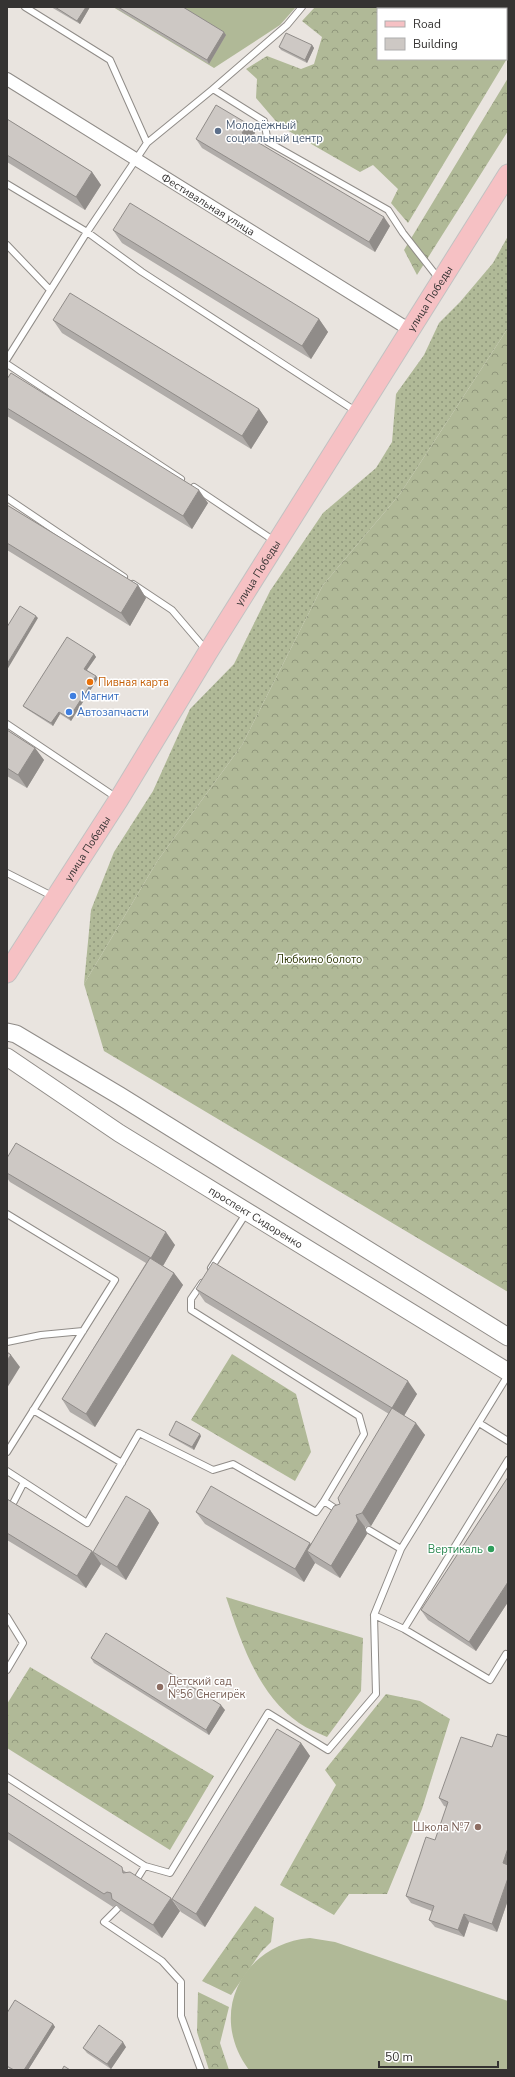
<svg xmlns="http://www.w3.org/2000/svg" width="515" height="2077" font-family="'Nunito Sans',sans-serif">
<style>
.grass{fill:url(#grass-dots)}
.forest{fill:url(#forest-crowns);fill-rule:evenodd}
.garden{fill:#b0b997}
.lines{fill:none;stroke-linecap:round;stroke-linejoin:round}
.service-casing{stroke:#908c88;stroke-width:8}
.minor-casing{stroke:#908c88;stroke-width:14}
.secondary-casing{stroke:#908c88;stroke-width:19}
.primary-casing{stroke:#c2c2c2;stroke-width:21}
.service{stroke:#fff;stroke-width:6}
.minor{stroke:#fff;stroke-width:12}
.secondary{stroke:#fff;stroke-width:17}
.primary{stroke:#f6c1c4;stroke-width:19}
.wall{fill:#b0aca9}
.shaded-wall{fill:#908c89}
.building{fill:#cdc8c4;stroke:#908c89}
.service-dot{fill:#5c6f8a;stroke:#fff;stroke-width:1.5}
.food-dot{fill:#e8710a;stroke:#fff;stroke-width:1.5}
.shop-dot{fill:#3f7fe0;stroke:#fff;stroke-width:1.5}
.leisure-dot{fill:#2e9e5b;stroke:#fff;stroke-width:1.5}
.education-dot{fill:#8d6e63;stroke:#fff;stroke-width:1.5}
.labels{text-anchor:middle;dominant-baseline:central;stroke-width:3;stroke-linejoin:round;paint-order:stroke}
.service-label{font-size:11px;fill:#4e5e75;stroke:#fff;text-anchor:start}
.street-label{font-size:11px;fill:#353332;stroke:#fff}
.food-label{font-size:11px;fill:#c56008;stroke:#fff;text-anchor:start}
.shop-label{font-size:11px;fill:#366cbe;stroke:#fff;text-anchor:start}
.park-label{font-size:11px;fill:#303a07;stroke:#fff}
.leisure-label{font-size:11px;fill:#27864d;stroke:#fff;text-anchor:end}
.education-label{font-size:11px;fill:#785e54;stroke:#fff;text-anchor:start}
</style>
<defs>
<pattern id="grass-dots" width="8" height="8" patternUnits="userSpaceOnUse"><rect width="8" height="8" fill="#b0b997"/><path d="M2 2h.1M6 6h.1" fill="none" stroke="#90977c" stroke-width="1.8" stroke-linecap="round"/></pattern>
<pattern id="forest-crowns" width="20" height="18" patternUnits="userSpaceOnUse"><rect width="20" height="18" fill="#b0b997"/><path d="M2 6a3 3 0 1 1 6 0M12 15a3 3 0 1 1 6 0" fill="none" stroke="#90977c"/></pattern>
</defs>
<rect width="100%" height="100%" fill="#e9e4df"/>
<path class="grass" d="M508 236V328L400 494 323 585 242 745 158 860 84 984 91 910 114 852 153 791 190 709 234 664 270 591 323 513 376 468 392 442 396 394 424 355 439 323 460 302 493 263Z"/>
<path class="forest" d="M315 7H508V57L408 223 391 203 398 189 373 165 360 172 280 126 256 98 257 79 246 69 267 56 301 69 314 64 322 37 302 21ZM378 9H506V59H378Z
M508 78V131L417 275 404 250Z
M508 328V1292L104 1051 84 984 158 860 242 745 323 585 400 494Z
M232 1354 296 1394 311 1452 295 1481 191 1420Z
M226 1597 363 1638 361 1691 327 1737C318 1733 308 1729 299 1723 258 1695 241 1642 226 1597Z
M30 1667 214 1776 170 1850 7 1748V1704Z
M386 1694 420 1701 450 1719 422 1809 387 1894H349L334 1915 280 1885 336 1785 325 1770Z
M255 1906 274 1918 271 1942 261 1952 231 1995 202 1981Z
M198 1992 229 2007 220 2043 229 2070H209L197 2032Z"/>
<path class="garden" d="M113 7H296L280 25 214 68Z
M310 1938 335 1942 508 2001V2070H249C207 2014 242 1944 310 1938Z"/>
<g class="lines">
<g class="service-casing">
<path id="service" d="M25 7 110 60 147 143
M213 89 287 25 302 7
M7 184 87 232 142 272 357 412
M7 245 50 290
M7 359 87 232 147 143 213 89 264 121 268 142 388 210 403 233 439 279
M7 364 181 479
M194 487 276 542
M7 498 124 577
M133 584 172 610 207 651
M7 724 117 798
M7 873 54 897
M7 1214 115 1280 7 1452
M211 1268 247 1212
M202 1283 191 1299V1310L359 1416 364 1434 324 1501
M7 1342 41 1335 83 1331
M33 1410 122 1463
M479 1423 508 1441
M7 1471 87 1523 139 1433 213 1470 233 1464 316 1512 324 1501 339 1511
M7 1515 24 1482
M369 1530 401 1549
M374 1615 404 1629
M7 1617 23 1643 7 1670
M506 1654 490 1680 404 1629 508 1460
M7 1777 145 1866 170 1873 268 1713 328 1750 376 1694 374 1615 401 1549 508 1375
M135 1882 145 1866
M117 1909 104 1922 162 1961 181 1982V2016L201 2070"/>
</g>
<g class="minor-casing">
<g id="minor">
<path id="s1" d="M7 79 410 330"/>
</g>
</g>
<g class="secondary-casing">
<g id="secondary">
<path d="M7 1032 16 1034 120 1096 508 1337"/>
<path id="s2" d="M7 1057 119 1133 508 1372"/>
</g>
</g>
<g class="primary-casing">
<g id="primary">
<path id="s3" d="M7 973 119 799 208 652 508 174"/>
</g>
</g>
<use href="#service" class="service"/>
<use href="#minor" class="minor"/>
<use href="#secondary" class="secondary"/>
<use href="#primary" class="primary"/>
</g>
<path class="wall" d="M51 7H90L80 24Z
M114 7H183L226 35 209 64Z
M312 45 314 48 307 63 281 50 279 47Z
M7 119 92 172 101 185 85 210 7 162Z
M248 124 255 133 251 139 390 226 375 252 202 148 196 139Z
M113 230 319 319 328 332 311 359 122 243Z
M53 320 259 409 268 422 251 449 62 333Z
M7 379 208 503 192 529 7 416Z
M7 505 138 585 146 598 130 626 7 550Z
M94 654 96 657 87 670 96 676 98 678 71 721 60 714 53 726 25 708 23 706Z
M7 730 35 748 44 760 27 788 7 776Z
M7 1158 175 1245 163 1266 174 1273 183 1285 95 1427 70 1412 62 1399 146 1263 10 1182 7 1178Z
M196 1289 417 1394 404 1415 425 1435 371 1526 365 1527 367 1534 340 1578 315 1563 304 1582 205 1524 196 1512 311 1544 340 1504 389 1414 205 1302Z
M169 1435 201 1436 194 1450 171 1437Z
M508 1477V1602L476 1651 428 1620 421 1610Z
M7 1499 92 1551 93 1552 150 1510 159 1523 126 1580 102 1565 101 1564 86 1588 7 1540Z
M91 1658 225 1710 209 1735 94 1663Z
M508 1737V1900L497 1932 469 1922 464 1937 435 1927 429 1920 432 1911 411 1903 406 1896 435 1840 447 1807 444 1806 439 1798 492 1747Z
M301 1743 310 1756 205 1927 181 1912 172 1899Z
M7 1793 126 1872 180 1911 162 1938 121 1911 116 1905 113 1907 7 1839Z
M7 2013 53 2024 55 2027 28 2070H11L7 2067Z
M126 2047 111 2069 87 2053 83 2048Z"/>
<path class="shaded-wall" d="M86 7H90L80 24 77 21Z
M224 32 226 35 209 64 207 60Z
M312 45 314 48 307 63 305 60Z
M248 124 255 133 249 143 242 133Z
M92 172 101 185 85 210 76 197Z
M384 217 390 226 375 252 369 242Z
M319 319 328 332 311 359 302 346Z
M259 409 268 422 251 449 242 436Z
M199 490 208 503 192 529 183 516Z
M138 585 146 598 130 626 121 613Z
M36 616 38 618 7 670V664Z
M94 654 96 657 86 671 84 669Z
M96 676 98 678 71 721 69 718Z
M59 712 60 714 53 726 51 723Z
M35 748 44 760 27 788 18 775Z
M166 1232 175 1245 160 1271 151 1258Z
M174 1273 183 1285 95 1427 86 1414Z
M11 1355 20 1367 7 1388V1360Z
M408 1381 417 1394 401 1421 392 1408Z
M416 1423 425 1435 371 1526 362 1513Z
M200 1434 201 1436 194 1450 192 1447Z
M150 1510 159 1523 126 1580 117 1567Z
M356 1515 365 1527 367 1534 340 1578 331 1566Z
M310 1543 319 1556 307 1551 315 1563 304 1582 295 1569Z
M92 1551 101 1564 86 1588 77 1576Z
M508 1582V1602L476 1651 469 1642Z
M221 1705 225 1710 209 1735 206 1730Z
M301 1743 310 1756 205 1927 196 1914Z
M508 1848V1870L503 1863Z
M508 1878V1900L497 1932 492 1924Z
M171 1898 180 1911 162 1938 153 1925Z
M464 1914 469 1922 464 1937 458 1930Z
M53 2024 55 2027 28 2070H24Z
M123 2042 126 2047 111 2069 107 2064Z"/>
<path class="building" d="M55 7H86L77 21Z
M118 7H183L224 32 207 60Z
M286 33 312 45 305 60 279 47Z
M216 105 248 124 242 133 384 217 369 242 196 139Z
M7 119 92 172 76 197 7 155Z
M130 203 319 319 302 346 113 230Z
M70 293 259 409 242 436 53 320Z
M11 373 199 490 183 516 7 408V379Z
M7 505 138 585 121 613 7 543Z
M20 606 36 616 7 664V627Z
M67 637 94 654 84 669 96 676 69 718 59 712 51 723 23 706Z
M7 730 35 748 18 775 7 768Z
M16 1143 166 1232 151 1258 7 1173V1158Z
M150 1258 174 1273 86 1414 62 1399Z
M213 1262 408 1381 392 1408 196 1289Z
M7 1352 11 1355 7 1360Z
M392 1408 416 1423 362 1513 356 1515 358 1521 331 1566 307 1551 334 1506 340 1504 338 1498Z
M176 1421 200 1434 192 1447 169 1435Z
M508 1477V1582L469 1642 421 1610Z
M211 1486 310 1543 295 1569 196 1512Z
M126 1496 150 1510 117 1567 93 1552Z
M7 1499 92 1551 77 1576 7 1533Z
M106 1633 221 1705 206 1730 91 1658Z
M277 1729 301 1743 196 1914 172 1899Z
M497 1734 508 1737V1848L503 1863 508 1865V1878L492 1924 464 1914 458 1930 429 1920 434 1906 406 1896 426 1837 435 1840 448 1802 439 1798 461 1737 492 1747Z
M7 1793 122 1867 123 1873 130 1872 171 1898 153 1925 112 1899 111 1893 107 1892 104 1894 7 1832Z
M15 2000 53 2024 24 2070H14L7 2066V2013Z
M99 2025 123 2042 107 2064 83 2048Z
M64 2066 70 2070H62Z"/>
<circle class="service-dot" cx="218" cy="131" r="4"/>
<circle class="food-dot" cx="90" cy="682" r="4"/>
<g class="shop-dot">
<circle cx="73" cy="696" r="4"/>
<circle cx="69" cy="712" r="4"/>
</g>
<circle class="leisure-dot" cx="491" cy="1549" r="4"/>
<g class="education-dot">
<circle cx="160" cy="1687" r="4"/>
<circle cx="478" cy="1827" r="4"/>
</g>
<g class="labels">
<g class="service-label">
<text x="226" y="125">Молодёжный<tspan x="226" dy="13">социальный центр</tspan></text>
</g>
<g class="street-label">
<text stroke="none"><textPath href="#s1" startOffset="237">Фестивальная улица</textPath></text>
<text stroke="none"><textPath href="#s3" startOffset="796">улица Победы</textPath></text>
<text stroke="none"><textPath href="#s3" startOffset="472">улица Победы</textPath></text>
<text stroke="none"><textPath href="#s3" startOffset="148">улица Победы</textPath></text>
<text stroke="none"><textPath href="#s2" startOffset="296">проспект Сидоренко</textPath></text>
</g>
<g class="food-label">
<text x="98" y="682">Пивная карта</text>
</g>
<g class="shop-label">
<text x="81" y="696">Магнит</text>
<text x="77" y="712">Автозапчасти</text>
</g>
<g class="park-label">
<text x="319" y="959">Любкино болото</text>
</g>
<g class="leisure-label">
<text x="483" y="1549">Вертикаль</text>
</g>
<g class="education-label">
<text x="168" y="1681">Детский сад<tspan x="168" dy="13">№56 Снегирёк</tspan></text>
<text x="470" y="1827" text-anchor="end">Школа №7</text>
</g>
</g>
<rect width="515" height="2077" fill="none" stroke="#353332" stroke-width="16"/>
<rect x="377" y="8" width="130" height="52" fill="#ffffff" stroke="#aeadad"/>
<rect x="385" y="21" width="20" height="6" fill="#f6c1c4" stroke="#aeadad"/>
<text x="413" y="28" font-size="12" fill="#353332">Road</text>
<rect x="385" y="38" width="20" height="12" fill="#cdc8c4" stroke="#aeadad"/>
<text x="413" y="48" font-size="12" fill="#353332">Building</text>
<path d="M379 2061v6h119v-6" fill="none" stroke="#353332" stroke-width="2"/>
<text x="385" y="2061" font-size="12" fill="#353332" stroke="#ffffff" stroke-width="3" paint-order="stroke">50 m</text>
</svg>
